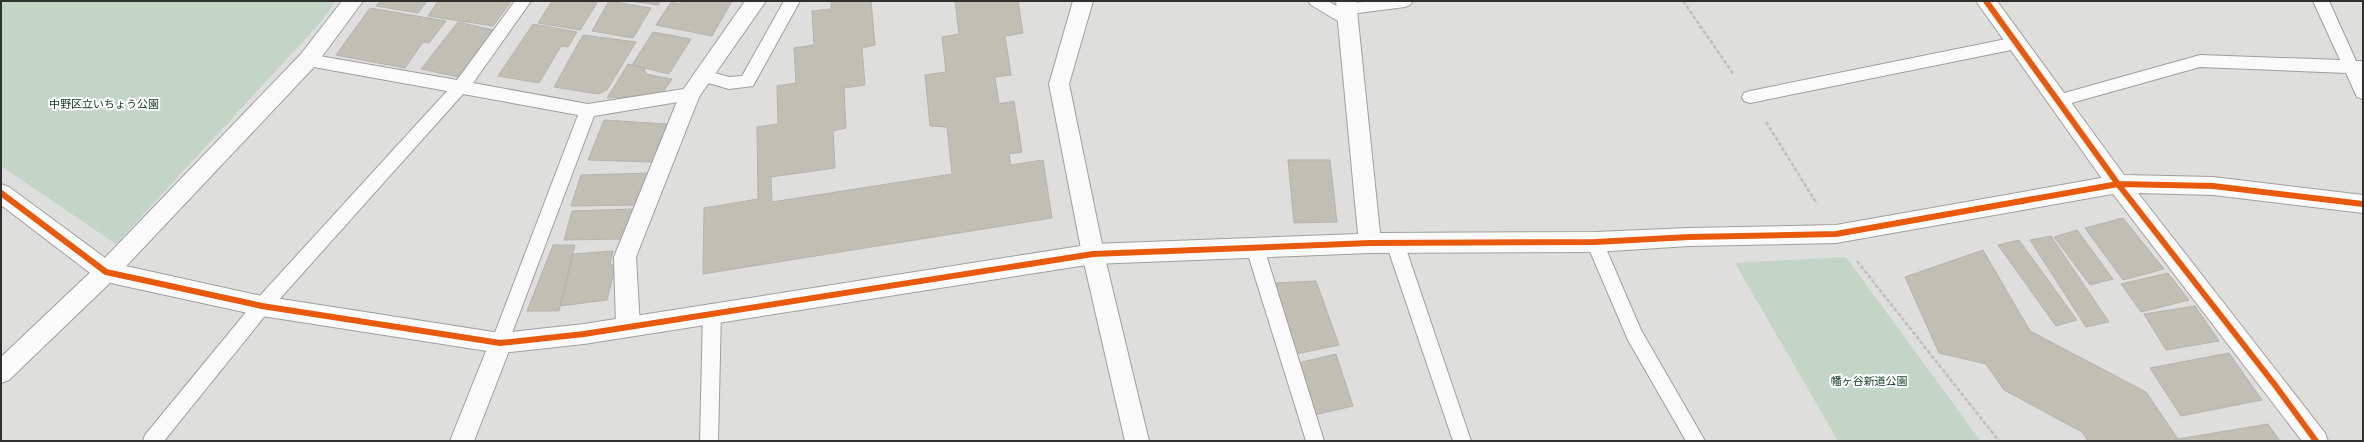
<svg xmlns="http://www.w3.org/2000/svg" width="2364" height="442" font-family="Overpass,'Noto Sans JP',sans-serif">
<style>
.green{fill:#c2d5c6}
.building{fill:#c1bfb3;stroke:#b3b3b1}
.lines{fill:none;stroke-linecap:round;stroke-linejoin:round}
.lane-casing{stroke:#9f9f9d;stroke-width:2}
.street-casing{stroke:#9f9f9d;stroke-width:2}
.secondary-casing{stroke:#9f9f9d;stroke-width:2}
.path{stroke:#bfbfbf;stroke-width:2.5;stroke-dasharray:4 2;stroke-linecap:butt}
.lane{fill:#fafafa;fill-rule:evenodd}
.street{fill:#fafafa;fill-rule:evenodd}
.secondary{fill:#fafafa;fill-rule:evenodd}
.cycleway-casing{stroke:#fff;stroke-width:8}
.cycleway{stroke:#e8590c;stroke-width:6}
.labels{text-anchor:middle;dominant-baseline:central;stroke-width:4;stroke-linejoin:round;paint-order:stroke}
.park-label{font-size:11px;fill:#10391f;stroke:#fff}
</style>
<rect width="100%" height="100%" fill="#dededc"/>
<path class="green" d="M1 1H336L319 24 116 244 1 166Z
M1846 257 1979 439 1981 441H1838L1735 263Z"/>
<path class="building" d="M380 1H427L418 13 376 6Z
M438 1H496L510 3 493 26 428 16Z
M552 1H583L597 3 580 30 538 23Z
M609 1 651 8 633 38 592 31Z
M630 1H660L658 5Z
M681 1H732L712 36 656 25 671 2 680 4Z
M831 1H871L875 45 862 48 865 85 844 88 846 128 833 131 835 168 771 177 772 202 952 174 947 127 930 126 925 75 946 72 942 37 959 34 955 1H1018L1023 33 1005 36 1011 75 995 77 999 104 1014 101 1022 152 1009 154 1011 165 1043 160 1052 218 703 274 704 208 758 199 757 127 778 124 777 86 796 83 794 48 814 45 812 11 831 9Z
M370 8 446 21 429 43 423 42 405 68 336 55Z
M458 22 493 30 458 77 421 69Z
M533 24 577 32 568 47 561 46 539 83 498 76Z
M653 32 691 39 669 74 632 65Z
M583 35 636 42 607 90 598 94 554 87Z
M628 64 644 68 646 74 672 79 661 95 607 98Z
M604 120 667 124 652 162 588 160Z
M1288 160H1330L1337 222 1294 223Z
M652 173 636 205 571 206 581 175Z
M633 209 622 239 564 240 572 211Z
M2123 218 2164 269 2123 280 2085 228Z
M2077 230 2113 279 2090 285 2054 237Z
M2051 236 2109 322 2086 327 2030 240Z
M2019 240 2077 320 2056 326 1998 245Z
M553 245H575L559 311H527Z
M1983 250 2030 331 2146 392 2178 439 2268 424 2280 441H2088L2082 432 2004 390 1986 364 1939 353 1905 277Z
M613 251 610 265H616L607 300 560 306 573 254Z
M2168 273 2189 300 2141 312 2121 284Z
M1316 281 1339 345 1296 354 1274 283Z
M2195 306 2219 341 2166 350 2144 314Z
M2229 353 2262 400 2181 416 2150 368Z
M1336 354 1353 406 1314 415 1298 363Z"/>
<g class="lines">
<g class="lane-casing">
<path id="lane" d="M515 1H531L473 83 588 104 690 88 696 90 698 94 696 98 690 100 594 116 506 349 500 351 494 349 491 343 578 115 463 94 268 312 164 441H143L145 435 256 300 447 91 308 66 302 64 300 60 302 56 308 54 457 80Z
M784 1H800L753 86 729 89 698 80 696 76 698 72 704 70 729 77 742 76Z
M1308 1H1328L1340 8 1342 5C1364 0 1390 1 1413 1L1410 5 1405 7 1350 14 1356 21 1353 25 1348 27 1311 5Z
M2313 1H2329L2356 61H2363V99L2357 97 2346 73 2200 67 2057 107 2051 106 2049 101 2051 96 2057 95 2200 55 2340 60Z
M2016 37 2021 39 2024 43 2021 47 2016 49 1750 103 1744 101 1742 97 1744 93 1750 91Z
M1595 235 1601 237 1641 330 1705 441H1686L1628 340 1586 242 1589 237Z
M1395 236 1401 238 1404 243 1471 441H1453L1386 243 1389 238Z
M1255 241 1261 243 1264 248 1324 441H1306L1246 248 1249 243Z
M712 304 718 306 721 312 718 441H700L703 312 706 306Z"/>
</g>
<g class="street-casing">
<path id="street" d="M342 1H363L315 66 114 279 9 380 1 383V357L98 265 301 54Z
M745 1H766L699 97 636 257 640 326 636 333 628 336 620 333 616 326 614 257 680 94Z
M1073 1H1093L1069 84 1104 254 1149 441H1125L1082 254 1049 84Z
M1976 1H1997L2124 175 2213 177 2363 195V213L2213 195 2138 193 2325 433 2328 441H2302L2110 190Z
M500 333 508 336 512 343 474 441H450L492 336Z"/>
</g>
<g class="secondary-casing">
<path id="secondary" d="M1336 1H1356L1380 233 1595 232 1689 228 1836 225 2118 175 2126 178 2129 184 2126 190 2118 193 1836 243 1689 246 1595 252 1370 253 1093 264 584 344 500 353 262 316 106 282 98 279 1 205V184L9 187 112 263 262 296 500 333 584 324 1093 244 1358 234Z"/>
</g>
<path class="path" d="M1683 1 1734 75
M1766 122 1817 204
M1857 261 1999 441"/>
<use href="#lane" class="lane"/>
<use href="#street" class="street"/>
<use href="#secondary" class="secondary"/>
<g class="cycleway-casing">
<path id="cycleway" d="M1986 1 2118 184 2275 385 2316 441
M1 193 106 272 262 306 500 343 584 334 1093 254 1370 243 1595 242 1689 237 1836 234 2118 184 2213 186 2363 204"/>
</g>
<use href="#cycleway" class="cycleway"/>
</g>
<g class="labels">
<g class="park-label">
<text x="104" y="105">中野区立いちょう公園</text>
<text x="1869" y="382">幡ヶ谷新道公園</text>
</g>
</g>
<rect width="2364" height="442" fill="none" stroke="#2f2f2d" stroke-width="4"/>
</svg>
